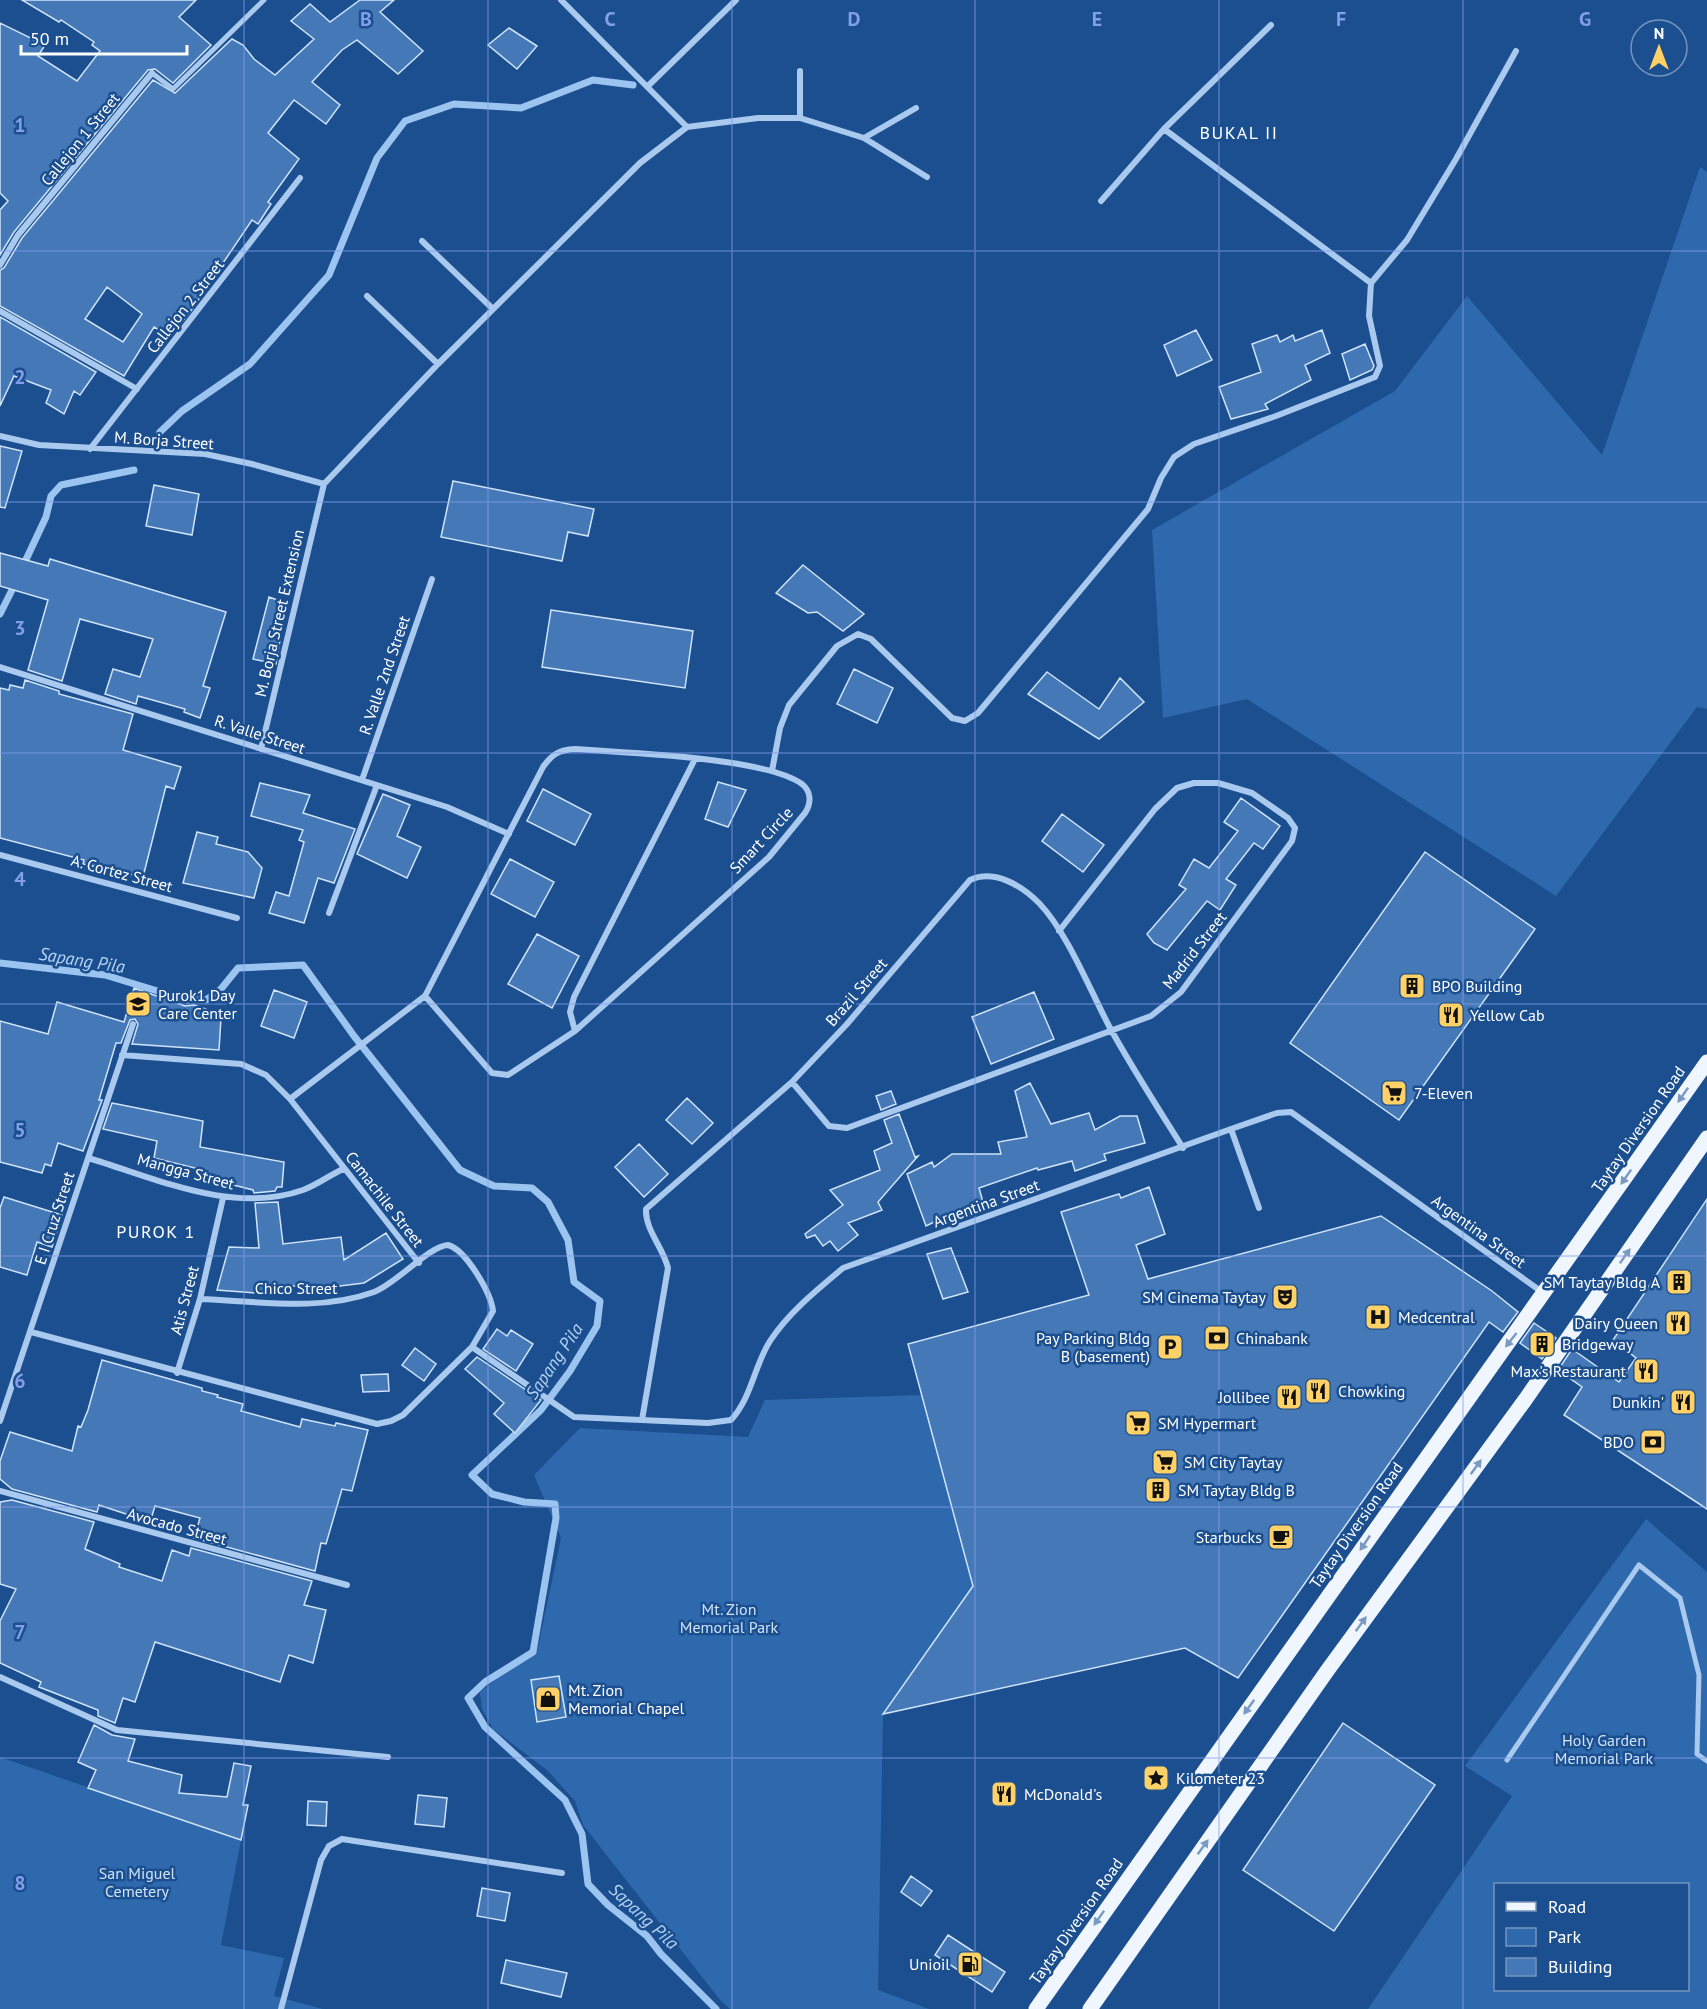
<svg xmlns="http://www.w3.org/2000/svg" width="1707" height="2009" font-family="'PT Sans',sans-serif">
<style>
.green{fill:#2e69ad;fill-rule:evenodd}
.lines{fill:none;stroke-linecap:round;stroke-linejoin:round}
.stream{stroke:#9cc4f0;stroke-width:7}
.building{fill:#4478b7;stroke:#cfe3fa;stroke-width:1.5;fill-rule:evenodd}
.pedestrian{stroke:#a9c9ee;stroke-width:5}
.minor{stroke:#a9c9ee;stroke-width:6}
.primary{stroke:#f0f6ff;stroke-width:15}
.oneway{fill:#7b9ac1}
.grid{fill:none;stroke:#839eea;stroke-width:1.5;stroke-opacity:0.55}
.labels{text-anchor:middle;dominant-baseline:central;stroke-width:5;stroke-linejoin:round;paint-order:stroke}
.street-label{font-size:16px;fill:#fff;stroke:#1b4f8f}
.poi-label{font-size:16px;fill:#fff;stroke:#1b4f8f;text-anchor:start}
.park-label{font-size:16px;fill:#cfe3fa;stroke:#1b4f8f}
.neighbourhood-label{font-size:18px;letter-spacing:1.5px;fill:#fff;stroke:#1b4f8f}
.water-label{font-size:18px;font-style:italic;fill:#b5d3f5;stroke:#1b4f8f}
.grid-label{font-size:20px;text-anchor:middle;font-weight:bold;fill:#839eea;stroke:#1b4f8f;stroke-width:5;stroke-linejoin:round;paint-order:stroke}
</style>
<rect width="100%" height="100%" fill="#1b4f8f"/>
<path class="green" d="M1700 167 1707 172V709L1697 707 1556 896 1247 699 1163 718 1152 530 1395 391 1467 296 1602 455Z
M921 1395 973 1586 883 1714 878 1990 929 2009H730L721 2001 583 1825 575 1801 547 1770 493 1729 482 1709 480 1692 514 1665 537 1652 561 1538 534 1475 580 1428 748 1437 765 1400Z
M1646 1519 1707 1572V2009H1368L1512 1796 1465 1766ZM1496 1884H1688V1990H1496Z
M0 1757 241 1840 221 1945 284 1958 274 1996 323 2009H0Z"/>
<g class="lines">
<path class="stream" d="M160 432 182 411 250 364 329 275 377 158 405 121 454 104 521 108 593 80 633 85
M23 566 46 517 51 496 61 485 134 470
M0 614 16 582
M0 963 105 975 187 1000H206L221 989 238 968 303 965 354 1036 460 1170 494 1186 532 1188 548 1202 568 1240 574 1282 600 1301 597 1326 570 1371 541 1410 472 1475 492 1494 524 1502 555 1504 556 1518 533 1652 485 1682 468 1698 485 1727 565 1800 582 1834 588 1884 608 1905 647 1936 661 1954 716 2009"/>
</g>
<path class="building" d="M22 0H196L179 17 211 45 173 83 155 69 148 70 14 232 0 255V210L8 201 0 193V23L45 45 38 56 77 81 100 51 92 45 94 42 61 20 59 22Z
M360 0H394L380 12 423 51 398 74 357 40 342 50 312 82 340 105 326 124 294 100 268 133 299 159 268 202 271 204 260 221 258 224 252 220 190 312 181 323 172 316 163 332 154 327 124 376 0 306V270L4 268 22 238 153 80 175 93 232 39 243 45 254 59 275 75 314 39 291 21 310 4 330 22ZM107 287 142 314 123 342 85 319Z
M509 28 537 46 517 69 488 45Z
M0 317 96 372 80 395 74 391 64 414 46 403 51 390 14 376 0 406Z
M1196 330 1212 360 1177 376 1164 345Z
M1322 330 1330 353 1305 365 1311 380 1265 404 1268 409 1231 419 1219 387 1261 372 1252 344 1277 335 1280 342 1293 335 1295 341Z
M1365 344 1374 366 1372 370 1350 380 1342 354Z
M0 446 22 451 5 508 0 507Z
M453 481 594 509 588 536 568 532 562 561 441 537Z
M154 485 199 494 192 535 146 526Z
M0 553 48 566 50 559 226 612 203 686 210 688 200 718 184 712 185 709 138 696 136 704 105 694 113 669 140 677 153 639 80 619 62 681 28 670 48 600 0 586Z
M803 565 833 589 864 614 843 631 817 612 808 613 776 593Z
M269 597 286 603 276 664 253 659Z
M551 610 693 631 685 688 542 667Z
M854 669 893 688 877 723 837 704Z
M1047 672 1099 709 1120 678 1144 702 1099 739 1028 694Z
M25 680 59 691V694L133 714 123 750 181 767 174 789 166 786 143 877 83 864 84 860 0 838V688L9 690 10 685 23 688Z
M718 782 746 790 728 827 705 819Z
M260 783 310 795 303 813 355 829 334 883 318 878 304 923 269 913 276 892 289 896 304 842 299 840 303 830 251 816Z
M543 789 591 814 575 845 527 821Z
M383 794 410 805 397 836 421 847 407 878 357 854Z
M1241 798 1280 826 1263 849 1254 843 1226 879 1236 885 1220 910 1207 901 1167 950 1154 943 1147 934 1186 889 1179 885 1194 859 1209 868 1238 831 1224 822Z
M1062 814 1104 845 1083 872 1042 841Z
M197 832 218 837 216 844 248 852 262 868 254 898 183 883Z
M1425 852 1535 929 1399 1120 1290 1043Z
M510 859 554 882 535 917 491 894Z
M537 934 579 956 552 1008 508 984Z
M134 988 185 1006 194 1005 206 1009 205 1017 221 1018 219 1050 132 1044 138 1024 135 1019 130 1020 121 1043H116L99 1100H102L83 1151 58 1143 51 1166 45 1164 42 1173 0 1162V1021L48 1034 57 1002 124 1022Z
M274 990 307 1002 294 1038 261 1026Z
M1034 992 1054 1039 991 1064 972 1017Z
M1030 1083 1051 1124 1089 1113 1095 1130 1120 1116H1137L1145 1143 1104 1154 1106 1160 1075 1171 1072 1161 1038 1170 1037 1168 979 1188 983 1202 959 1210 926 1226 907 1174 932 1162 934 1167 952 1154H1001L998 1142 1027 1137 1015 1091Z
M891 1091 896 1104 881 1110 876 1096Z
M687 1098 713 1123 692 1144 666 1120Z
M112 1103 203 1121 200 1147 284 1162 282 1187H277L275 1191 254 1193 253 1190 198 1176 199 1169 154 1158 157 1141 103 1129Z
M899 1114 915 1157 918 1156 878 1202 882 1210 848 1223 858 1235 838 1251 830 1241 823 1246 815 1235 807 1238 805 1234 843 1205 830 1190 880 1170 874 1151 892 1143 884 1120Z
M639 1144 668 1174 644 1197 615 1167Z
M1149 1187 1165 1234 1136 1245 1148 1279 1381 1216 1492 1291 1518 1312 1503 1332 1489 1322 1238 1678 1185 1648 883 1714 973 1586 908 1344 1089 1295 1061 1212 1119 1194 1121 1198Z
M4 1197 62 1215 52 1247 37 1242 27 1275 0 1267V1208Z
M1707 1199V1509L1564 1415 1582 1387 1558 1370 1572 1349 1619 1382 1636 1358 1613 1340Z
M278 1202 283 1244 341 1237 344 1260 386 1233 403 1259 364 1283 316 1289V1286H268V1294L217 1290 229 1247 259 1248 255 1203Z
M951 1248 968 1292 943 1299 927 1254Z
M1534 1323 1556 1338 1542 1359 1520 1343Z
M497 1329 507 1336 511 1330 533 1344 516 1371 483 1349Z
M415 1348 436 1364 424 1381 402 1365Z
M477 1357 541 1400 515 1433 494 1414 504 1403 465 1369Z
M102 1360 202 1388V1391L218 1395 217 1397 243 1404 241 1411 300 1427 302 1419 335 1426 336 1423 368 1430 352 1491 342 1489 326 1544 321 1543 315 1571 194 1538 200 1518 155 1506 150 1522 99 1505 97 1512 12 1489 0 1479V1461L10 1432 72 1451 78 1426 81 1427 88 1410Z
M388 1374 389 1391 363 1392 361 1375Z
M12 1500 94 1522 85 1549 120 1564 119 1567 162 1581 172 1550 189 1556 191 1548 312 1581 304 1605 326 1610 313 1663 289 1655 280 1682 155 1642 135 1702 123 1698 115 1723 98 1716V1710L39 1687 41 1682 0 1663V1621L16 1589 0 1584V1502Z
M559 1676 566 1717 537 1722 531 1680Z
M1343 1723 1435 1785 1334 1931 1243 1870Z
M94 1725 112 1735 135 1739 128 1761 182 1775 179 1793 227 1797 234 1763 251 1766 243 1805H248L241 1840 88 1788 96 1770 78 1762Z
M418 1795 447 1798 444 1827 415 1824Z
M308 1801 327 1802 326 1826 307 1825Z
M911 1876 932 1891 921 1906 901 1892Z
M482 1888 510 1893 505 1921 477 1916Z
M948 1935 1005 1972 992 1992 935 1955Z
M506 1960 567 1973 561 1997 501 1983Z"/>
<g class="lines">
<path class="pedestrian" d="M152 73 173 89 264 0
M1507 1760 1639 1565 1680 1598 1699 1675 1697 1754 1707 1761"/>
<path class="minor" d="M561 0 687 127
M800 71V118
M648 86 736 0
M1164 129 1271 25
M864 138 916 108
M422 241 493 309
M0 265 18 235 152 73
M1371 283 1407 240 1456 159 1516 51
M367 296 438 364
M0 311 137 389
M0 436 39 445 205 454 252 464 324 484
M90 449 300 178
M0 667 447 807 509 834
M261 749 324 484 438 364 640 163 687 127 758 118H800L864 138 927 177
M772 771 780 728 789 705 837 646 858 634 871 639 952 718 965 721 978 713 1148 509 1161 478 1174 457 1194 444 1276 416 1375 377 1380 366 1369 316 1371 283 1164 129 1101 201
M362 780 432 579
M0 855 237 918
M329 913 377 785
M575 1031 570 1012 574 997 695 759
M122 1055 241 1064 266 1075 290 1099 419 1263
M792 1082 829 1126 847 1128 1151 1016 1181 992 1292 841 1295 828 1288 818 1252 793 1218 783H1194L1177 788 1155 809 1059 931
M290 1099 425 996 543 767C552 754 559 750 575 749 625 753 764 757 802 784 812 792 811 804 805 813L769 857 575 1031 508 1075 492 1073 425 996
M1231 1129 1259 1208
M88 1158C156 1178 232 1215 303 1190 317 1185 330 1175 343 1169
M31 1332 377 1424 391 1421 403 1415 472 1347 493 1311C491 1293 466 1250 448 1245 429 1246 396 1284 374 1292 319 1312 257 1301 200 1299
M472 1347 574 1417 708 1423 731 1420C752 1397 754 1366 770 1341 789 1312 818 1289 843 1268L1231 1129 1277 1113 1291 1112 1542 1292
M177 1373 200 1299 223 1198
M642 1420 668 1268C663 1247 645 1230 646 1209L792 1082 847 1024 970 880C994 869 1021 885 1039 903 1067 932 1090 990 1109 1026 1132 1068 1158 1108 1183 1148
M0 1421 133 1024
M0 1491 347 1585
M0 1677 117 1730 388 1757
M281 2009 321 1860 329 1846 342 1839 562 1873"/>
<path class="primary" d="M1036 2009 1707 1062
M1090 2009 1327 1671 1525 1400 1707 1138"/>
</g>
<defs><path id="oneway-solid" d="M-6-.8H1V-3.2L6.5 0L1 3.2V.8H-6Z" transform="scale(1.5)"/></defs>
<g class="oneway">
<use href="#oneway-solid" transform="translate(1683 1095) rotate(125)"/>
<use href="#oneway-solid" transform="translate(1626 1177) rotate(125)"/>
<use href="#oneway-solid" transform="translate(1625 1256) rotate(-55)"/>
<use href="#oneway-solid" transform="translate(1511 1340) rotate(128)"/>
<use href="#oneway-solid" transform="translate(1476 1467) rotate(-54)"/>
<use href="#oneway-solid" transform="translate(1365 1543) rotate(124)"/>
<use href="#oneway-solid" transform="translate(1361 1624) rotate(-54)"/>
<use href="#oneway-solid" transform="translate(1249 1707) rotate(126)"/>
<use href="#oneway-solid" transform="translate(1203 1847) rotate(-54)"/>
<use href="#oneway-solid" transform="translate(1099 1918) rotate(125)"/>
</g>
<path class="grid" d="M244 0V2009M488 0V2009M732 0V2009M975 0V2009M1219 0V2009M1463 0V2009M0 251H1707M0 502H1707M0 753H1707M0 1004H1707M0 1256H1707M0 1507H1707M0 1758H1707"/>
<defs>
<g id="building-square" transform="scale(1.35)"><rect x="-9" y="-9" width="18" height="18" rx="4" fill="#ffd166" stroke="#1b4f8f"/><path d="M-4-6H4V6H1V3H-1V6H-4ZM-2.5-4.3h1.7v1.8h-1.7ZM.8-4.3h1.7v1.8H.8ZM-2.5-1h1.7V.8h-1.7ZM.8-1h1.7V.8H.8Z" fill="#111"/></g>
<g id="school-square" transform="scale(1.35)"><rect x="-9" y="-9" width="18" height="18" rx="4" fill="#ffd166" stroke="#1b4f8f"/><path d="M0-5L7-2L0 1L-7-2ZM-4 1L0 2.5L4 1V4Q0 6-4 4Z" fill="#111"/></g>
<g id="restaurant-square" transform="scale(1.35)"><rect x="-9" y="-9" width="18" height="18" rx="4" fill="#ffd166" stroke="#1b4f8f"/><path d="M-5-6h1v4h1v-4h1v4h1v-4h1v5L-1.5 .5V6h-2V.5L-5-1ZM5-6V6H3V1.5H1.5Q1.5-4 5-6Z" fill="#111"/></g>
<g id="supermarket-square" transform="scale(1.35)"><rect x="-9" y="-9" width="18" height="18" rx="4" fill="#ffd166" stroke="#1b4f8f"/><path d="M-6-5.5h2.5l.6 2H6L4.5 2H-2.5L-4.4-4H-6ZM-1.5 3.2a1.3 1.3 0 1 0 .1 0ZM3 3.2a1.3 1.3 0 1 0 .1 0Z" fill="#111"/></g>
<g id="theatre-square" transform="scale(1.35)"><rect x="-9" y="-9" width="18" height="18" rx="4" fill="#ffd166" stroke="#1b4f8f"/><path d="M-5-5.5Q0-4 5-5.5V0Q5 5 0 6Q-5 5-5 0ZM-3.3-2.5H-1v1.5H-3.3ZM1-2.5H3.3v1.5H1ZM-2.8 1Q0 5.5 2.8 1Z" fill="#111"/></g>
<g id="hospital-square" transform="scale(1.35)"><rect x="-9" y="-9" width="18" height="18" rx="4" fill="#ffd166" stroke="#1b4f8f"/><path d="M-5-5h3v3.5h4V-5h3V5h-3V1.5h-4V5h-3Z" fill="#111"/></g>
<g id="bank-square" transform="scale(1.35)"><rect x="-9" y="-9" width="18" height="18" rx="4" fill="#ffd166" stroke="#1b4f8f"/><path d="M-6-4H6V4H-6ZM0-2.3a2.3 2.3 0 1 0 0 4.6a2.3 2.3 0 1 0 0-4.6Z" fill="#111"/></g>
<g id="parking-square" transform="scale(1.35)"><rect x="-9" y="-9" width="18" height="18" rx="4" fill="#ffd166" stroke="#1b4f8f"/><path d="M-3.5-5.5H1a3.5 3.5 0 0 1 0 7H-1V5.5H-3.5ZM-1-3.4V-.6H.8a1.4 1.4 0 0 0 0-2.8Z" fill="#111"/></g>
<g id="cafe-square" transform="scale(1.35)"><rect x="-9" y="-9" width="18" height="18" rx="4" fill="#ffd166" stroke="#1b4f8f"/><path d="M-5.5-4.5H6V0H3Q3 3.5 0 3.5H-2.5Q-5.5 3.5-5.5 0ZM3-3.2v2h1.7v-2ZM-6 4.5H4V6H-6Z" fill="#111"/></g>
<g id="shop-square" transform="scale(1.35)"><rect x="-9" y="-9" width="18" height="18" rx="4" fill="#ffd166" stroke="#1b4f8f"/><path d="M-5-2.5h2.3a2.7 3.5 0 0 1 5.4 0H5L5.5 6h-11ZM-1.5-2.5h3a1.5 2.3 0 0 0-3 0Z" fill="#111"/></g>
<g id="sight-square" transform="scale(1.35)"><rect x="-9" y="-9" width="18" height="18" rx="4" fill="#ffd166" stroke="#1b4f8f"/><path d="M0-6L1.8-2.2L6-1.7L2.9 1.2L3.7 5.4L0 3.3L-3.7 5.4L-2.9 1.2L-6-1.7L-1.8-2.2Z" fill="#111"/></g>
<g id="fuel-square" transform="scale(1.35)"><rect x="-9" y="-9" width="18" height="18" rx="4" fill="#ffd166" stroke="#1b4f8f"/><path d="M-5.5-6h7V0h2V4h1.3V-2.5L3-4.5l.8-.8L6-3V5H2.5V1h-1V6h-7ZM-4.2-4.7v3.2H.2V-4.7Z" fill="#111"/></g>
</defs>
<g fill-rule="evenodd">
<use href="#building-square" x="1412" y="986"/>
<use href="#school-square" x="138" y="1004"/>
<use href="#restaurant-square" x="1451" y="1015"/>
<use href="#supermarket-square" x="1394" y="1093"/>
<use href="#building-square" x="1679" y="1282"/>
<use href="#theatre-square" x="1285" y="1297"/>
<use href="#hospital-square" x="1378" y="1317"/>
<use href="#restaurant-square" x="1678" y="1323"/>
<use href="#bank-square" x="1217" y="1338"/>
<use href="#building-square" x="1542" y="1344"/>
<use href="#parking-square" x="1170" y="1347"/>
<use href="#restaurant-square" x="1646" y="1371"/>
<use href="#restaurant-square" x="1318" y="1391"/>
<use href="#restaurant-square" x="1289" y="1397"/>
<use href="#restaurant-square" x="1683" y="1402"/>
<use href="#supermarket-square" x="1138" y="1423"/>
<use href="#bank-square" x="1653" y="1442"/>
<use href="#supermarket-square" x="1165" y="1462"/>
<use href="#building-square" x="1158" y="1490"/>
<use href="#cafe-square" x="1281" y="1537"/>
<use href="#shop-square" x="548" y="1699"/>
<use href="#sight-square" x="1156" y="1778"/>
<use href="#restaurant-square" x="1004" y="1794"/>
<use href="#fuel-square" x="970" y="1964"/>
</g>
<g class="labels">
<g class="street-label">
<text transform="translate(80 139) rotate(-51)">Callejon 1 Street</text>
<text transform="translate(185 306) rotate(-52)">Callejon 2 Street</text>
<text transform="translate(164 440) rotate(4)">M. Borja Street</text>
<text transform="translate(279 613) rotate(-77)">M. Borja Street Extension</text>
<text transform="translate(384 675) rotate(-71)">R. Valle 2nd Street</text>
<text transform="translate(260 734) rotate(18)">R. Valle Street</text>
<text transform="translate(761 840) rotate(-47)">Smart Circle</text>
<text transform="translate(122 873) rotate(15)">A. Cortez Street</text>
<text transform="translate(1194 950) rotate(-52)">Madrid Street</text>
<text transform="translate(856 992) rotate(-49)">Brazil Street</text>
<text transform="translate(1638 1129) rotate(-55)">Taytay Diversion Road</text>
<text transform="translate(186 1171) rotate(15)">Mangga Street</text>
<text transform="translate(385 1199) rotate(52)">Camachile Street</text>
<text transform="translate(986 1203) rotate(-20)">Argentina Street</text>
<text transform="translate(54 1218) rotate(-72)">E I Cruz Street</text>
<text transform="translate(1479 1231) rotate(36)">Argentina Street</text>
<text x="296" y="1288">Chico Street</text>
<text transform="translate(184 1300) rotate(-75)">Atis Street</text>
<text transform="translate(1356 1525) rotate(-55)">Taytay Diversion Road</text>
<text transform="translate(177 1526) rotate(15)">Avocado Street</text>
<text transform="translate(1076 1921) rotate(-55)">Taytay Diversion Road</text>
</g>
<g class="poi-label">
<text x="1432" y="986">BPO Building</text>
<text x="158" y="995">Purok1 Day<tspan x="158" dy="18">Care Center</tspan></text>
<text x="1470" y="1015">Yellow Cab</text>
<text x="1414" y="1093">7-Eleven</text>
<text x="1660" y="1282" text-anchor="end">SM Taytay Bldg A</text>
<text x="1266" y="1297" text-anchor="end">SM Cinema Taytay</text>
<text x="1398" y="1317">Medcentral</text>
<text x="1658" y="1323" text-anchor="end">Dairy Queen</text>
<text x="1150" y="1338" text-anchor="end">Pay Parking Bldg<tspan x="1150" dy="18">B (basement)</tspan></text>
<text x="1236" y="1338">Chinabank</text>
<text x="1562" y="1344">Bridgeway</text>
<text x="1626" y="1371" text-anchor="end">Max's Restaurant</text>
<text x="1338" y="1391">Chowking</text>
<text x="1270" y="1397" text-anchor="end">Jollibee</text>
<text x="1664" y="1402" text-anchor="end">Dunkin'</text>
<text x="1158" y="1423">SM Hypermart</text>
<text x="1634" y="1442" text-anchor="end">BDO</text>
<text x="1184" y="1462">SM City Taytay</text>
<text x="1178" y="1490">SM Taytay Bldg B</text>
<text x="1262" y="1537" text-anchor="end">Starbucks</text>
<text x="568" y="1690">Mt. Zion<tspan x="568" dy="18">Memorial Chapel</tspan></text>
<text x="1176" y="1778">Kilometer 23</text>
<text x="1024" y="1794">McDonald's</text>
<text x="950" y="1964" text-anchor="end">Unioil</text>
</g>
<g class="park-label">
<text x="729" y="1609">Mt. Zion<tspan x="729" dy="18">Memorial Park</tspan></text>
<text x="1604" y="1740">Holy Garden<tspan x="1604" dy="18">Memorial Park</tspan></text>
<text x="137" y="1873">San Miguel<tspan x="137" dy="18">Cemetery</tspan></text>
</g>
<g class="neighbourhood-label">
<text x="1239" y="132">BUKAL II</text>
<text x="156" y="1231">PUROK 1</text>
</g>
<g class="water-label">
<text transform="translate(82 960) rotate(9)">Sapang Pila</text>
<text transform="translate(554 1361) rotate(-56)">Sapang Pila</text>
<text transform="translate(644 1916) rotate(43)">Sapang Pila</text>
</g>
</g>
<g class="grid-label">
<text x="366" y="26">B</text>
<text x="610" y="26">C</text>
<text x="854" y="26">D</text>
<text x="1097" y="26">E</text>
<text x="1341" y="26">F</text>
<text x="1585" y="26">G</text>
<text x="20" y="132">1</text>
<text x="20" y="384">2</text>
<text x="20" y="635">3</text>
<text x="20" y="886">4</text>
<text x="20" y="1137">5</text>
<text x="20" y="1388">6</text>
<text x="20" y="1639">7</text>
<text x="20" y="1890">8</text>
</g>
<rect x="1494" y="1883" width="195" height="108" fill="#1b4f8f" stroke="#7695bc" stroke-width="1.5"/>
<rect x="1506" y="1902" width="30" height="9" fill="#f0f6ff" stroke="#7695bc" stroke-width="1.5"/>
<text x="1548" y="1913" font-size="18" fill="#ffffff">Road</text>
<rect x="1506" y="1928" width="30" height="18" fill="#2e69ad" stroke="#7695bc" stroke-width="1.5"/>
<text x="1548" y="1943" font-size="18" fill="#ffffff">Park</text>
<rect x="1506" y="1958" width="30" height="18" fill="#4478b7" stroke="#7695bc" stroke-width="1.5"/>
<text x="1548" y="1973" font-size="18" fill="#ffffff">Building</text>
<g transform="translate(1659 48)"><circle r="28" fill="#1b4f8f" stroke="#7695bc" stroke-width="1.5"/>
<path d="M0-4.5L10 22L0 15L-10 22Z" fill="#ffd166"/>
<text y="-9" font-size="16" font-weight="bold" text-anchor="middle" fill="#ffffff">N</text>
</g>
<path d="M21 45v9h166v-9" fill="none" stroke="#ffffff" stroke-width="3"/>
<text x="30" y="45" font-size="18" fill="#ffffff" stroke="#1b4f8f" stroke-width="4.5" paint-order="stroke">50 m</text>
</svg>
